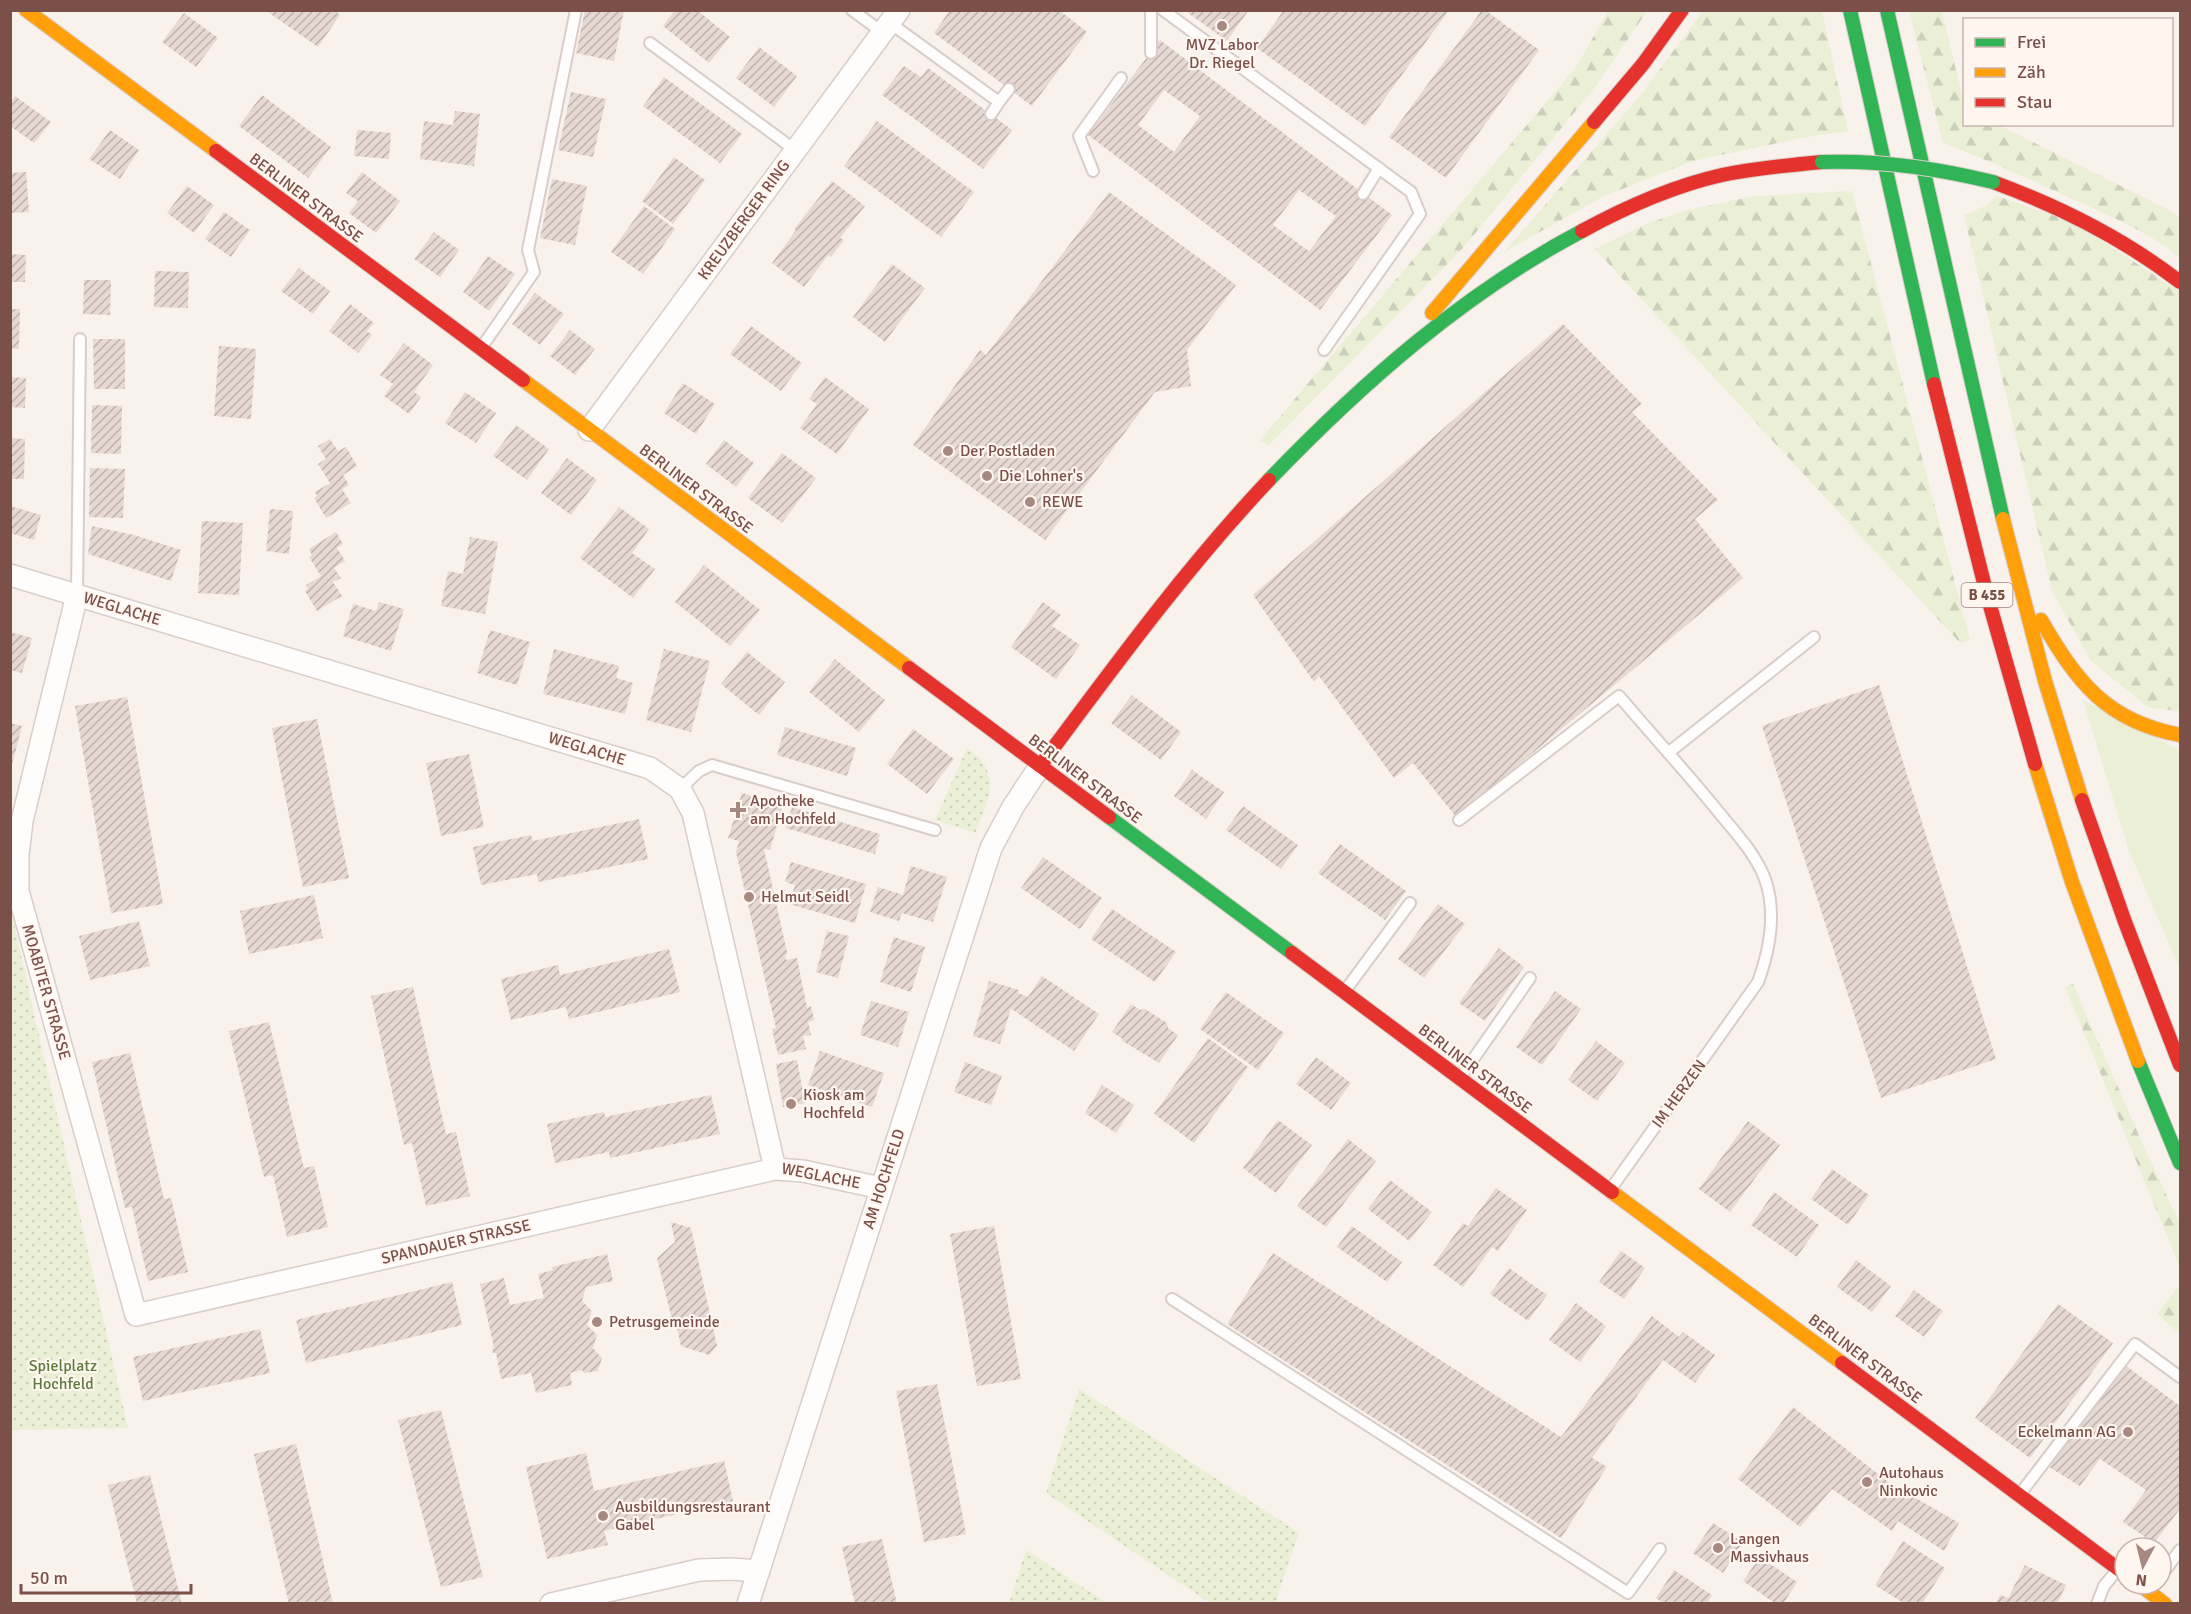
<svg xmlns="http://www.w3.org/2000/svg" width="2191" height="1614" font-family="Signika,sans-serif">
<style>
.grass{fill:#eaefd6}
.forest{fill:url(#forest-firs)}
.park{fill:url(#park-dots)}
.building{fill:url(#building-hatch);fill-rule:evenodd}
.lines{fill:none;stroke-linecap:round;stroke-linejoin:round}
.lane-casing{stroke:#d8cdc8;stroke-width:14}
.street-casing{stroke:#d8cdc8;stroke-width:24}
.fast-casing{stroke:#daceca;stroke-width:16}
.slow-casing{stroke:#daceca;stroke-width:16}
.jam-casing{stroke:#daceca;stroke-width:16}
.lane{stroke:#fefdfc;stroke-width:10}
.street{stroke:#fefdfc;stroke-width:21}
.fast{stroke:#30b455;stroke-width:14}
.slow{stroke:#ff9f0a;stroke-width:14}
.jam{stroke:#e5322d;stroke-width:14}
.fast-bridge-casing{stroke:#dacdc9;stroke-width:16;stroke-linecap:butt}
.fast-bridge{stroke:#30b455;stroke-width:14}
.poi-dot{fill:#a78982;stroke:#fff6ef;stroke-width:2}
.labels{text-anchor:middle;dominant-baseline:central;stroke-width:4.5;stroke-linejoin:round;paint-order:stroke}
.shield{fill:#fff6ef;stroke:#a3827b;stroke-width:1.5}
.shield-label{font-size:15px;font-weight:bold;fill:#7b5049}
.poi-label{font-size:16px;fill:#7b5049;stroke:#fff6ef;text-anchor:start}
.street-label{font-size:16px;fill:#7b5049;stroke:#fff6ef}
.park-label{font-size:16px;fill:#5c7b3c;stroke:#fff6ef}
</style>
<defs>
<pattern id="forest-firs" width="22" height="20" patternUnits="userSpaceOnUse" patternTransform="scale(1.5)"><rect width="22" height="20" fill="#eaefd6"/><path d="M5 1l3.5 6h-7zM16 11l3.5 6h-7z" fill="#cccfb9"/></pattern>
<pattern id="park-dots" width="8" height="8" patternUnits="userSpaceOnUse" patternTransform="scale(1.5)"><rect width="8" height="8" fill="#eaefd6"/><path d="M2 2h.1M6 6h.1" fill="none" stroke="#cccfb9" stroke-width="1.8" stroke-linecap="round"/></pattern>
<pattern id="building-hatch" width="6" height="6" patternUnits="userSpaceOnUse" patternTransform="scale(1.5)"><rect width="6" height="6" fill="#e6d8d3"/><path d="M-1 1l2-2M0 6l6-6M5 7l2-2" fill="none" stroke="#bfb2ad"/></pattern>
</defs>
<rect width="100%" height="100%" fill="#f9f2ec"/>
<path class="grass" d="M2083 700 2180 750V970L2129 851Z"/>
<path class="forest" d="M1608 11H1647L1596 86 1463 248 1268 446 1260 440 1576 67Z
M1703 11H1822L1848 131 1806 137 1693 161 1602 197 1503 253 1640 96Z
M1909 11H1942L1964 104V124L1999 125 2173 212 2180 219V258C2151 233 2114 218 2079 202 2034 181 1990 161 1943 143Z
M1852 191 1970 640 1960 643 1595 249 1646 224 1687 210 1755 196Z
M1997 196 2075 223 2180 292V711L2149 708 2091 661 2052 591 1964 215 1985 206Z
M2073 984 2141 1140 2180 1224V1268L2065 987Z
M2180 1284V1334L2157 1314Z"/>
<path class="park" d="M967 748C1003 772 989 801 975 833L935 820Z
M11 911 128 1428 11 1430Z
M1079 1389 1299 1533 1275 1603H1210L1046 1493Z
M1026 1550 1107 1603H1009Z"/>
<path class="building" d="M265 10H334L340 15 318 47Z
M585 10H624L614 61 576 53Z
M675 10H697L730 37 709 63 663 26Z
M950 10H1059L1087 32 1032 106 934 33Z
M1184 10H1249L1227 41Z
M1284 10H1449L1365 126 1257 48Z
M1482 10H1485L1539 50 1446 178 1389 137Z
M184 13 218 38 196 67 162 42Z
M1160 40 1392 215 1320 310 1088 135ZM1164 90 1200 116 1174 152 1138 125ZM1299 190 1336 216 1309 251 1273 225Z
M759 47 797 76 774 107 736 78Z
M904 66 921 77 928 68 1012 130 983 169 882 95Z
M664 77 742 134 720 163 643 106Z
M571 92 606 99 593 157 558 150Z
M262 95 331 147 308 178 239 126Z
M15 96 51 122 34 143 10 126V103Z
M455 111 480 114 474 166 420 159 424 121 453 125Z
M877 121 974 192 941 237 844 166Z
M110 130 139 150 120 179 89 159Z
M357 130 391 133 389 159 354 156Z
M674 157 705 180 673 224 642 201Z
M26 172 29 212 10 213V173Z
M362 172 400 201 376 233 349 213 358 201 346 193Z
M552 179 587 186 575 245 540 238Z
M832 181 865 206 840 238 844 240 831 257 828 255 804 287 772 263 796 230 794 229Z
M187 186 214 205 194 233 167 213Z
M1109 192 1236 285 1187 350 1191 386 1155 392 1045 540 913 445 980 350 986 355Z
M644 206 675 229 643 274 611 252Z
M224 212 250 230 231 257 205 239Z
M434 232 459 250 440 277 414 259Z
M10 254 26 255 25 282H10Z
M488 256 515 274 489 311 463 292Z
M892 264 925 288 885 342 853 317Z
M299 268 330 291 313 314 281 291Z
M155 271 189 272 188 308 154 307Z
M84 280H111L110 315 83 314Z
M535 293 564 314 540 345 512 324Z
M350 304 374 323 367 331 372 335 358 353 329 331Z
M10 309H20L19 349 10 348Z
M1563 324 1642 404 1632 412 1718 500 1695 519 1743 578 1456 817 1413 763 1394 778 1319 676 1314 682 1253 595Z
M751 326 802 363 781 391 730 354Z
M570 330 595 349 575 375 550 356Z
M93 339H125V389H94Z
M404 343 433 365 414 392 421 397 409 414 384 396 393 384 380 375Z
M219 346 256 349 251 419 214 416Z
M10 377 26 378 25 408 10 407Z
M825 377 869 409 837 454 800 428 817 404 809 399Z
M683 383 715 404 696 434 664 413Z
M465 392 496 413 476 443 445 423Z
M92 405 122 406 121 454 91 453Z
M516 425 549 449 527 480 493 456Z
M10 438 25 439 24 479H10Z
M330 439 338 451 346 447 357 466 343 475 349 485 342 489 351 503 326 518 314 498 317 496 315 492 330 483 318 464 326 459 318 446Z
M724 440 754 463 736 487 706 464Z
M782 453 816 478 782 523 748 498Z
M567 458 597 480 571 515 541 493Z
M90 468 125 469 123 518 89 517Z
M10 506 41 515 34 540 10 533Z
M619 507 649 529 632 553 655 569 633 598 580 558Z
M270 509 293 511 289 554 266 551Z
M202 521 243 523 239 595 198 593Z
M92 526 134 535 181 550 171 581 88 554Z
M336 532 343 544 337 548 345 561 334 568 341 578 333 582 342 596 317 611 305 591 308 589 306 585 321 576 309 557 312 555 309 549Z
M470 537 498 542 485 614 441 606 448 571 463 574Z
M704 565 760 610 730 646 675 602Z
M379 602 404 609 391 651 343 636 353 604 376 611Z
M1043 602 1061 615 1052 626 1080 645 1056 679 1011 647Z
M490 630 530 642 517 685 477 673Z
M10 632 32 638 22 673 10 670Z
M554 649 619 666 616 678 633 683 625 714 543 694Z
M664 649 710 661 691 732 646 720Z
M747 652 785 682 759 715 721 684Z
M835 659 885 700 859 732 809 692Z
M1879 685 1996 1059 1881 1098 1762 726Z
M1132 695 1181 732 1161 760 1111 723Z
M127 697 163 904 111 913 75 706Z
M317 719 349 878 303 887 272 728Z
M10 723 22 726 11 769 10 768Z
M785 727 856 748 847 776 777 755Z
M913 729 954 759 927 794 887 764Z
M469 754 484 827 441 836 426 763Z
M1192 770 1224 792 1206 819 1174 796Z
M742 793 783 805 770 850 764 849 787 952V955H785L786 960 797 958 807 1008 811 1006 814 1020 808 1022 811 1035 803 1036 806 1049 778 1055 772 1029 776 1028 736 852 739 841 728 838Z
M1243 806 1298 845 1281 869 1226 830Z
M792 807 880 834 875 854 786 828Z
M639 819 648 859 538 882 537 874 481 885 473 847 531 835 533 841Z
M1340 844 1406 891 1385 920 1318 873Z
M1043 857 1102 898 1080 929 1021 888Z
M791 862 866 884 855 923 789 904 795 885 785 882Z
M911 866 947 877 933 922 902 913 899 921 870 912 878 887 903 895Z
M314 895 323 938 249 954 240 911Z
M1438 904 1465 924 1424 978 1398 959Z
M1112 909 1176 952 1155 982 1091 939Z
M139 921 150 966 90 980 79 936Z
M827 931 849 936 838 978 816 972Z
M894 937 925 947 911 992 880 982Z
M1499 948 1524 967 1485 1021 1459 1003Z
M669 949 680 992 569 1019 566 1007 511 1020 501 979 558 965 560 975Z
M1042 976 1099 1014 1074 1051 1013 1010 1011 1009 1000 1044 973 1036 989 981 1019 990 1018 993 1028 997Z
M413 987 446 1134 456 1132 470 1196 426 1206 412 1143 404 1145 371 996Z
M1555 991 1581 1009 1542 1065 1516 1047Z
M1226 992 1284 1033 1258 1070 1200 1029Z
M871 1001 909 1012 898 1047 860 1035Z
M1131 1004 1140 1010 1145 1009 1167 1023 1168 1028 1178 1035 1159 1063 1121 1040 1123 1039 1112 1032Z
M269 1022 304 1168 314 1166 328 1227 287 1237 273 1175 264 1177 229 1031Z
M1208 1038 1248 1067 1194 1143 1154 1114Z
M1596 1041 1625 1063 1597 1101 1568 1080Z
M820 1051 884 1073 872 1107 808 1085Z
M130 1053 164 1199 171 1198 188 1272 148 1281 132 1207 125 1208 92 1062Z
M1316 1057 1351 1083 1331 1110 1296 1084Z
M797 1060 805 1103 783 1107 776 1064Z
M965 1062 1002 1076 991 1105 954 1092Z
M1102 1085 1134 1105 1116 1133 1085 1113Z
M711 1095 720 1134 610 1158 609 1152 555 1163 547 1124 604 1112 605 1117Z
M1278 1120 1312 1145 1276 1193 1243 1168Z
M1748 1121 1780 1145 1730 1212 1699 1189Z
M1348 1139 1376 1161 1326 1227 1297 1206Z
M1832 1169 1869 1195 1848 1225 1811 1199Z
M1390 1180 1432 1212 1409 1241 1368 1209Z
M1496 1188 1527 1210 1498 1251 1492 1247 1463 1287 1433 1265 1463 1223 1468 1226Z
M1774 1192 1819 1225 1797 1257 1751 1225Z
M671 1222 691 1228 717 1346 709 1355 681 1346 677 1328H674L657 1258 675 1242Z
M994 1226 1021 1379 977 1386 950 1234Z
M1352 1226 1402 1262 1387 1282 1337 1247Z
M1621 1251 1645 1268 1624 1299 1599 1282Z
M1273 1253 1561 1437 1652 1316 1679 1337 1683 1332 1715 1355 1695 1383 1663 1360 1592 1458 1607 1467 1561 1538 1227 1324Z
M607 1254 613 1281 586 1287 582 1301 592 1311 587 1325 597 1335 593 1348 602 1358 598 1371 584 1373 582 1370 570 1373 572 1385 536 1393 531 1373 501 1379 496 1353H493L492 1348H494L480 1284 504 1278 510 1305 544 1298 538 1274 553 1270 552 1267Z
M1856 1260 1891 1286 1872 1312 1837 1287Z
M1509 1268 1547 1295 1528 1321 1490 1294Z
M452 1282 462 1325 306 1363 296 1320Z
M1914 1290 1943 1311 1924 1337 1895 1316Z
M1576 1303 1606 1326 1580 1362 1549 1340Z
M2058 1304 2113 1343 2030 1458 1975 1418Z
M260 1329 270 1373 143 1401 133 1357Z
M2125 1365 2180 1406V1509L2154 1543 2123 1522 2146 1490 2100 1459 2080 1486 2049 1467Z
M937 1384 966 1534 924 1542 896 1391Z
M1793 1407 1888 1482 1959 1523 1944 1551 1898 1521 1892 1531 1832 1489 1800 1527 1738 1479Z
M441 1410 483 1577 441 1587 398 1420Z
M296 1444 333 1604H289L263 1494 254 1454Z
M586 1453 594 1491 724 1461 733 1501 604 1531 608 1545 547 1559 526 1467Z
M150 1475 182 1604H137L127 1563 108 1485Z
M1713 1523 1743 1542 1723 1573 1693 1553Z
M882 1539 897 1604H855L842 1547Z
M1903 1541 1945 1568 1922 1604H1905L1875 1585Z
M1760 1557 1797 1582 1783 1604H1776L1743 1581Z
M2025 1565 2066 1585 2057 1604H1996L2000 1595 2008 1598Z
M1674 1570 1712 1595 1707 1604H1665L1656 1598Z"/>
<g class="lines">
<g class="lane-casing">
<path id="lane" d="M852 10 882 32
M1151 10V53
M1163 10 1411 192 1420 214 1324 350
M890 23 999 102 1009 89
M650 43 795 150
M991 114 999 102
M1093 171 1079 136 1121 78
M1363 194 1379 168
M481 348 534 272 528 250 576 10
M77 595 80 339
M1668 753 1814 637
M680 789 699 771 712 765 935 830
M1459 820 1619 696C1653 736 1688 774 1721 815 1737 834 1756 855 1765 879 1777 913 1770 949 1758 982L1610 1190
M1344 992 1410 903
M1460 1078 1530 978
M1172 1299 1628 1593 1660 1549
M2020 1494 2135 1344 2180 1377
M2161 1576 2180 1550
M2097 1604 2104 1586 2118 1569"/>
</g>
<g class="street-casing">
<path id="street" d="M589 430 899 10
M10 575 650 768 680 789 693 813 775 1169 803 1171 881 1188
M77 595 22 821 18 855V891L136 1315 775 1169
M551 1604 699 1570 732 1569 759 1571
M748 1604 991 848 1013 807 1040 766"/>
</g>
<g class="fast-casing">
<path id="fast" d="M1850 10 1934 384
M1887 10 2003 519
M1269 480C1362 383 1463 294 1582 231
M1109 817 1292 953
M2138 1061 2180 1163"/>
</g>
<g class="slow-casing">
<path id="slow" d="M26 10 216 151
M1432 313 1594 122
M523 380 909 668
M2003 519 2045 681 2082 800
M2041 620C2077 682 2106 721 2180 735
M2035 764 2072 882 2138 1061
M1612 1192 1842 1363
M2139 1584 2165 1604"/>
</g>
<g class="jam-casing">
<path id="jam" d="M1594 122 1643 64 1682 10
M216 151 523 380
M1993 182C2061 207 2123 238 2180 282
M1582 231C1626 207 1673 186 1722 175 1755 168 1789 165 1822 162
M1934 384 1987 595 2035 764
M909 668 1109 817
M1040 766C1113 668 1185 569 1269 480
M2082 800 2125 922 2180 1065
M1292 953 1612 1192
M1842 1363 2125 1574"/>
</g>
<use href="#lane" class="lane"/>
<use href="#street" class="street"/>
<use href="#fast" class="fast"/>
<use href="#slow" class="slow"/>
<use href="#jam" class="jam"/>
<g class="fast-bridge-casing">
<path id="fast-bridge" d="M1822 162C1880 160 1936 168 1993 182"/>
</g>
<use href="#fast-bridge" class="fast-bridge"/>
</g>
<g class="poi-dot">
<circle cx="1222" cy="26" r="6"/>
<circle cx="948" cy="451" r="6"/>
<circle cx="987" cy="476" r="6"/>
<circle cx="1030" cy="502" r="6"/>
<path d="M735 801h6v6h6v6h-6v6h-6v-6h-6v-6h6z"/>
<circle cx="749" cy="897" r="6"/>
<circle cx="791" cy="1104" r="6"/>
<circle cx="597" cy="1322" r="6"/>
<circle cx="2128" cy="1432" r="6"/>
<circle cx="1867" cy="1482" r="6"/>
<circle cx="603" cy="1516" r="6"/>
<circle cx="1718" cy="1548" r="6"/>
</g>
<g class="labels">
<rect class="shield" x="1961.5" y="583" width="51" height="24" rx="4.5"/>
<g class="shield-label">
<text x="1987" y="595">B 455</text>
</g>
<g class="poi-label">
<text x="1222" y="45" text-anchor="middle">MVZ Labor<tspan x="1222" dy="18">Dr. Riegel</tspan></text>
<text x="960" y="451">Der Postladen</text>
<text x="999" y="476">Die Lohner's</text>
<text x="1042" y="502">REWE</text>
<text x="750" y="801">Apotheke<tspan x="750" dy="18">am Hochfeld</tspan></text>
<text x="761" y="897">Helmut Seidl</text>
<text x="803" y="1095">Kiosk am<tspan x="803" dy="18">Hochfeld</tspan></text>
<text x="609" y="1322">Petrusgemeinde</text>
<text x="2116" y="1432" text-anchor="end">Eckelmann AG</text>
<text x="1879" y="1473">Autohaus<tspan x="1879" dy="18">Ninkovic</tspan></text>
<text x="615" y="1507">Ausbildungsrestaurant<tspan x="615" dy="18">Gabel</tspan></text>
<text x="1730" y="1539">Langen<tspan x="1730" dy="18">Massivhaus</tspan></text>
</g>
<g class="street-label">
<text transform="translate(306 198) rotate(37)">BERLINER STRASSE</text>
<text transform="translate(744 220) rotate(-54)">KREUZBERGER RING</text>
<text transform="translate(696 489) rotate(37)">BERLINER STRASSE</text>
<text transform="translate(122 609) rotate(17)">WEGLACHE</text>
<text transform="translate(587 749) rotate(17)">WEGLACHE</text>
<text transform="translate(1085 779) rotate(37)">BERLINER STRASSE</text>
<text transform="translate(46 992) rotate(74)">MOABITER STRASSE</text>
<text transform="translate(1475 1069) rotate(37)">BERLINER STRASSE</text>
<text transform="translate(1679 1094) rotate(-54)">IM HERZEN</text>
<text transform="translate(821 1176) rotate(11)">WEGLACHE</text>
<text transform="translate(884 1179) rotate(-72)">AM HOCHFELD</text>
<text transform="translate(456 1242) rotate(-13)">SPANDAUER STRASSE</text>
<text transform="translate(1865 1359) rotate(37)">BERLINER STRASSE</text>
</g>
<g class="park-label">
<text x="63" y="1366">Spielplatz<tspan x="63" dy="18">Hochfeld</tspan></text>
</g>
</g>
<rect width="2191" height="1614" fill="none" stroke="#7b5049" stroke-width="24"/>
<rect x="1963" y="18" width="210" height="108" fill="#fff6ef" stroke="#cab4ad" stroke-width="1.5"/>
<rect x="1975" y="38" width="30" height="9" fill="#30b455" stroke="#cab4ad" stroke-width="1.5"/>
<text x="2017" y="48" font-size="18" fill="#7b5049">Frei</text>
<rect x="1975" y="68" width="30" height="9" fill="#ff9f0a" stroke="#cab4ad" stroke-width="1.5"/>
<text x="2017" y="78" font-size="18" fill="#7b5049">Zäh</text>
<rect x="1975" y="98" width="30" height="9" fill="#e5322d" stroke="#cab4ad" stroke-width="1.5"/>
<text x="2017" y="108" font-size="18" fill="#7b5049">Stau</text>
<g transform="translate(2143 1566) rotate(187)"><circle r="28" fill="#fff6ef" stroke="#cab4ad" stroke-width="1.5"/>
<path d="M0-4.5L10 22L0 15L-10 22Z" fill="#a78982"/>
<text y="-9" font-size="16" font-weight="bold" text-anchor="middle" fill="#7b5049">N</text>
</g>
<path d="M21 1584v9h170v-9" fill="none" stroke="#7b5049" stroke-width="3"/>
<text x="30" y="1584" font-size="18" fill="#7b5049" stroke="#fff6ef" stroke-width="4.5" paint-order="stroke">50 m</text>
</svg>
